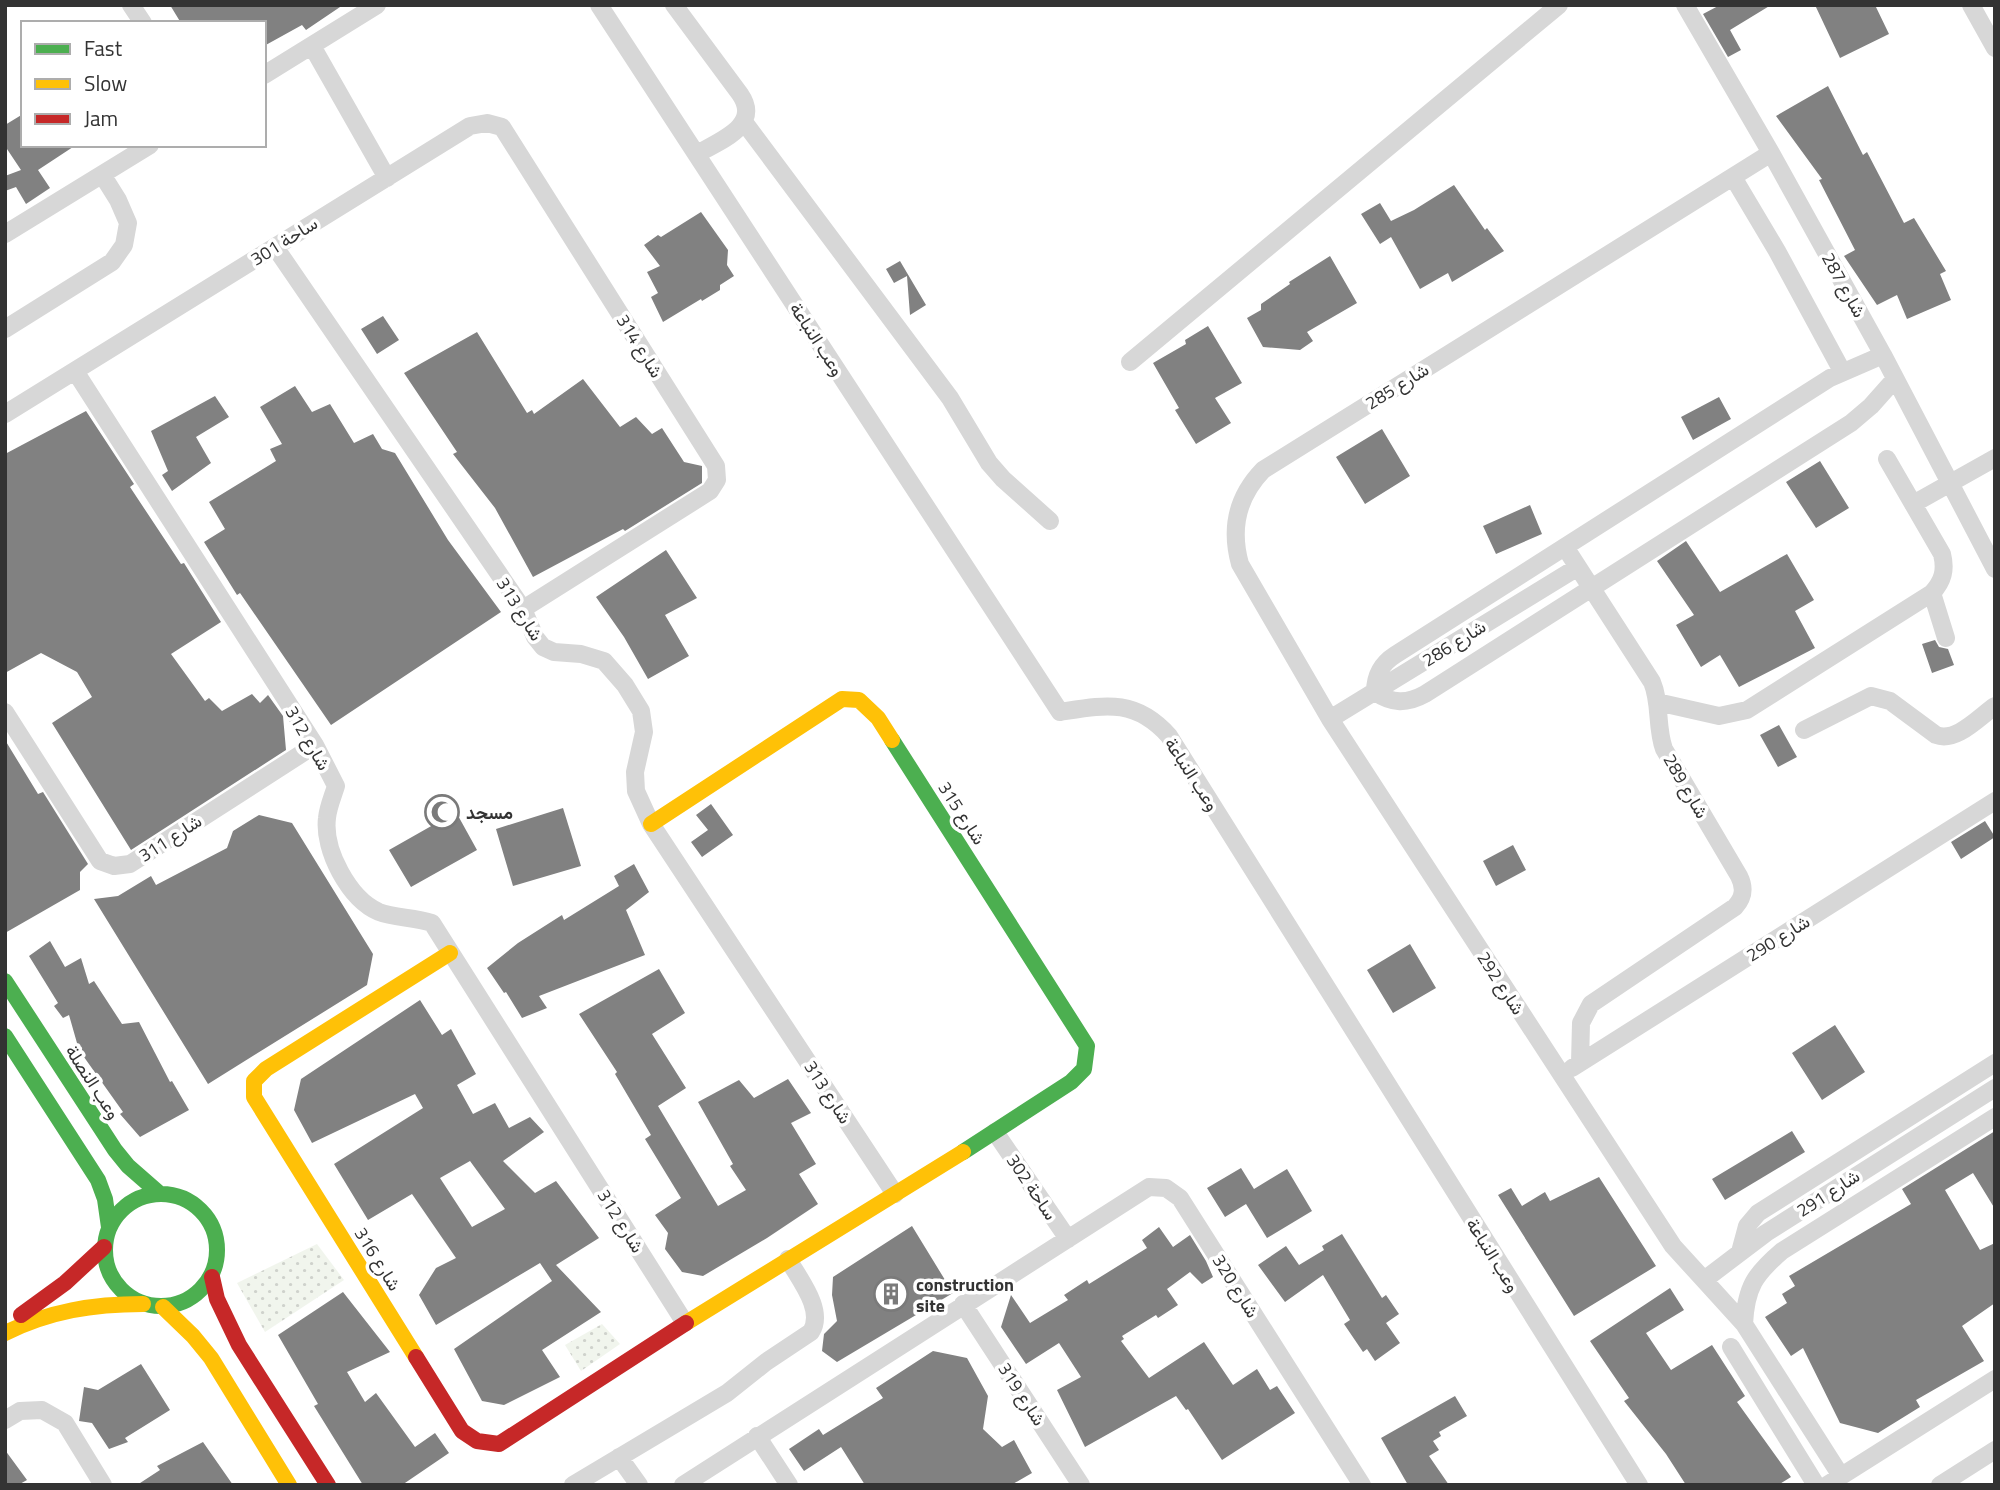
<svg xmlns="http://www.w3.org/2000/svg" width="2000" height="1490" font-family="'Titillium Web',Vazirmatn,sans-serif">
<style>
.park{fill:url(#park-dots)}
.building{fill:#818181;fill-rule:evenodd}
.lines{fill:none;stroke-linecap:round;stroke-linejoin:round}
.street{stroke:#d7d7d7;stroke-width:18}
.fast{stroke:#4caf50;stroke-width:16}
.slow{stroke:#ffc107;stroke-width:16}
.jam{stroke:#c62828;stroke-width:16}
.labels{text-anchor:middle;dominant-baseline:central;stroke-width:7;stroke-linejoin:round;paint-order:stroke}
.street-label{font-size:18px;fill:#333;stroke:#fff}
.poi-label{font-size:18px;font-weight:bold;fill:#333;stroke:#fff;text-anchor:start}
</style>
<defs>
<pattern id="park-dots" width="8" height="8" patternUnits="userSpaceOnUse" patternTransform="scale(1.75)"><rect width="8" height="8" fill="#f1f5ed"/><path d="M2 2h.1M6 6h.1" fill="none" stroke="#cfd2cc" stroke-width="1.8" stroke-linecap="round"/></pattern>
</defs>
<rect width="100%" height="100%" fill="#fff"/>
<path class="park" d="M317 1244 344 1280 265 1332 237 1283Z
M602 1324 620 1344 581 1371 565 1345Z"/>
<path class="building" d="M170 5H343L306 30 302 25 264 46V23H181Z
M1720 5H1771L1730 30 1741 50 1728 57 1703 14Z
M1815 5H1875L1889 34 1840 58Z
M1828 86 1863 155 1867 152 1904 223 1914 218 1946 271 1940 274 1951 300 1907 319 1897 295 1877 305 1844 256 1855 250 1819 180 1822 179 1776 116Z
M23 114V145H76L38 170 50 188 26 204 16 187 5 191V176L21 170 5 146V125Z
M1454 185 1485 230 1487 228 1504 251 1452 282 1448 273 1420 289 1391 237 1380 244 1361 214 1380 203 1391 221 1414 210Z
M701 212 728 250 727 265 734 276 720 285V290L702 301 701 299 663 322 651 297 658 293 647 272 660 266 644 245 658 235 661 237Z
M1330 256 1357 303 1307 332 1313 341 1300 350 1263 347 1247 318 1261 310V304L1290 284 1289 282Z
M900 261 926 305 910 315 907 276 894 283 886 269Z
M383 316 399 340 377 354 361 329Z
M1208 326 1242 383 1215 398 1231 423 1196 444 1175 410 1179 408 1153 363 1186 344 1185 340Z
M477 332 527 413 532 410 534 414 583 379 620 427 636 417 652 434 662 428 684 462 702 466V483L625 531 623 529 533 577 495 508 453 454 457 452 404 373Z
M295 386 312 412 330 404 354 443 373 434 382 449 395 453 448 540 501 612 331 725 240 593 237 595 204 542 225 529 209 502 276 461 270 449 282 444 260 407Z
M215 396 229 417 196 437 211 463 172 491 162 475 168 471 151 431Z
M1719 397 1731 419 1693 440 1681 417Z
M86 411 134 484 130 487 181 564 184 563 221 622 171 654 205 701 209 698 222 711 252 694 260 703 268 695 283 716 286 750 131 850 52 723 92 697 77 672 41 653 5 673V454Z
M1382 429 1410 476 1365 504 1336 457Z
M1820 461 1849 508 1816 528 1786 482Z
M1530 505 1542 534 1496 554 1483 526Z
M1686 541 1720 592 1787 554 1814 600 1795 611 1815 648 1739 687 1720 655 1701 667 1676 625 1694 615 1657 561Z
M666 550 697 598 665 615 689 656 648 679 624 637 596 597Z
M1935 640 1939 647 1948 649 1954 665 1932 673 1922 644Z
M1779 725 1797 757 1778 767 1760 735Z
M5 740 38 794 43 792 88 864 80 872V890L5 933Z
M711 804 733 835 702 857 691 842 708 830 696 815Z
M563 808 581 866 513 886 496 829Z
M456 812 477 850 411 887 389 850Z
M259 815 292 823 373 954 367 985 208 1084 94 899 118 896 151 876 156 885 227 848 233 831Z
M1985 821 1995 837 1961 859 1951 842Z
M1513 845 1526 870 1496 886 1483 861Z
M634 864 649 892 626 910 645 955 539 996 547 1008 522 1018 506 992 504 993 487 968 518 943 562 915 564 920 619 886 614 876Z
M50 941 65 967 81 958 89 984 94 981 122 1024 139 1022 170 1082 172 1081 189 1110 140 1137 120 1114 123 1112 79 1050 69 1015 63 1018 54 1006 58 1003 29 956Z
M1410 944 1436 988 1393 1013 1367 970Z
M659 969 685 1013 652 1034 686 1088 658 1106 718 1206 746 1190 730 1166 733 1164 698 1102 739 1080 754 1098 788 1079 811 1113 791 1123 816 1164 799 1174 818 1204 767 1238 703 1276 682 1272 665 1249 668 1233 655 1215 681 1198 645 1139 651 1135 615 1074 617 1072 579 1014Z
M420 1000 442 1035 451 1029 476 1074 457 1085 473 1114 495 1103 509 1128 530 1117 544 1132 503 1161 535 1193 556 1181 599 1238 556 1265 601 1312 542 1350 560 1377 504 1405 482 1401 454 1349 552 1281 540 1263 436 1325 419 1295 436 1268 456 1258 412 1194 368 1220 334 1164 423 1108 415 1094 312 1143 294 1110 301 1079ZM470 1161 505 1209 472 1227 440 1178Z
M1835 1025 1865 1072 1822 1100 1792 1053Z
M1792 1131 1805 1152 1725 1200 1712 1179Z
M1995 1131V1209L1973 1173 1945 1190 1980 1250 1995 1243V1303L1962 1326 1984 1361 1916 1400 1920 1407 1878 1433 1840 1423 1803 1348 1791 1356 1765 1317 1787 1303 1782 1294 1795 1286 1789 1276 1911 1204 1902 1189Z
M1241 1168 1254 1189 1287 1169 1312 1211 1267 1238 1246 1204 1225 1217 1207 1188Z
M1599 1177 1656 1266 1574 1316 1498 1195 1511 1188 1522 1206 1545 1192 1550 1201Z
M912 1226 953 1293 837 1362 822 1351 824 1334 837 1321 832 1295 833 1277Z
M1159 1227 1173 1247 1190 1235 1206 1261 1213 1277 1202 1284 1190 1272 1167 1289 1178 1305 1158 1318 1156 1315 1122 1336 1124 1339 1121 1341 1149 1378 1204 1342 1233 1385 1257 1369 1270 1390 1277 1386 1295 1413 1222 1460 1188 1409 1186 1410 1176 1396 1085 1447 1057 1390 1081 1377 1059 1343 1026 1364 1001 1327 1011 1295 1030 1323 1068 1300 1064 1295 1087 1280 1089 1284 1147 1248 1142 1240Z
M1342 1234 1382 1298 1386 1295 1399 1314 1386 1323 1400 1343 1375 1361 1367 1349 1363 1352 1344 1324 1350 1320 1323 1275 1285 1302 1258 1265 1286 1246 1299 1265 1324 1250 1322 1246Z
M1670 1288 1684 1310 1646 1333 1671 1370 1712 1345 1745 1396 1737 1402 1791 1477 1778 1485H1686L1666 1454 1624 1401 1629 1398 1590 1341Z
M343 1292 390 1352 347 1372 365 1402 376 1393 415 1447 435 1433 449 1453 402 1485H363L314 1406 318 1404 278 1335Z
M933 1351 967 1358 988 1396 983 1429 1002 1447 1014 1440 1032 1473 1011 1485H865L841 1447 804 1471 789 1449 819 1429 823 1435 883 1398 876 1388Z
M141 1364 170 1410 125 1438 128 1442 109 1449 92 1423 79 1421 84 1387 98 1390Z
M1455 1396 1467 1416 1439 1432 1441 1436 1433 1441 1439 1450 1429 1456 1449 1485H1408L1381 1438Z
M203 1442 233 1485H137L160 1470 157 1466Z
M5 1450 27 1480 18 1485H5Z"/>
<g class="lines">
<path class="street" d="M131 5 143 23
M599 5 1060 712C1105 705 1135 698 1169 736L1639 1485
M674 5 740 94C762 126 719 141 697 154
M1685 5 1771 153 1883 355 1995 569
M1971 5 1995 48
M312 46 387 178
M264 75 377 5
M744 122 950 398 989 463 1003 479 1050 521
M1771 153 1263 470C1237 497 1230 528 1240 564L1330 719 1673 1246 1704 1280 1766 1233 1995 1088
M1733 177 1777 251 1842 371
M5 234 150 145
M275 247 523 609 535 637 543 647 554 652 581 654 604 661 625 685 641 711 644 732 635 772 636 791 651 824 895 1194
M5 329 112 262 124 245 128 223 118 200 103 176
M1883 355 1830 378 1395 655C1381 664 1375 675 1375 692 1392 704 1407 704 1425 694L1851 423 1871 406 1895 379
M1130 362 1559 5
M75 371 315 745 336 786C333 796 328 807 327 818 323 850 349 899 379 912 394 918 414 917 432 923L685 1323
M5 414 470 126 487 123 502 127 716 466 717 480 710 491 523 609
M1913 504 1995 458
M1565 547 1652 682C1661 703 1656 727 1664 749L1739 876C1745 888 1744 897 1735 907L1591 1004 1581 1023 1580 1063
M1932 593 1946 638
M1657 702 1719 716 1747 710 1932 593C1943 581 1946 570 1942 554L1887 459
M5 712 100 861 114 866 130 864 315 745
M1330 719 1578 567
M1804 730 1871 696 1890 701 1936 735C1956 743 1979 717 1995 706
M1572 1068 1995 801
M995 1132 1068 1239
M1740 1252 1747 1226 1758 1213 1995 1063
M1704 1280 1744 1324 1841 1476
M963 1304 1081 1485
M1744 1324C1746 1287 1755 1274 1782 1251L1995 1117
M1731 1347 1816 1485
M5 1420 20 1411 42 1410 65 1423 103 1485
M757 1436 789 1485
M619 1457 639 1485
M573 1485 727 1393 766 1362 811 1332C825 1310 799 1279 788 1259
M683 1485 1149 1187 1166 1188 1180 1198 1362 1485
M1827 1485 1995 1379
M1940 1485 1995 1450"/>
<path class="fast" d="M892 740 1087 1046 1084 1069 1071 1082 963 1152
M5 981 115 1150 128 1166 160 1194
M5 1036 98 1180 105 1199 109 1227
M105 1250a56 56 0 1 1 112 0a56 56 0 1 1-112 0Z"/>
<path class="slow" d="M651 824 842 699 859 700 878 718 892 740
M163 1307 193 1336 211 1358 289 1485
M686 1323 963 1152
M5 1333C50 1311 93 1304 143 1304
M416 1357 254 1097V1081L266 1069 450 953"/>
<path class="jam" d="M212 1277 217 1299 239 1345 328 1485
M21 1315 65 1283 104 1247
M416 1357 462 1431 477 1441 499 1444 686 1323"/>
</g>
<defs>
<g id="mosque-ring" transform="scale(1.75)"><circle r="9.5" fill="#fff" stroke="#7a7a7a" stroke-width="1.5"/><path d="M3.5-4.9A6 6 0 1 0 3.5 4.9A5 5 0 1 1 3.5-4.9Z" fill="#7a7a7a"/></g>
<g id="building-ring" transform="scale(1.75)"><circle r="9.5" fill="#fff" stroke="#7a7a7a" stroke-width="1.5"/><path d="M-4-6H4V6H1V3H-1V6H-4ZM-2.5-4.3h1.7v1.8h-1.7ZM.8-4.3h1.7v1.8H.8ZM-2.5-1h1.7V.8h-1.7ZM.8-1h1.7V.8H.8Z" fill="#7a7a7a"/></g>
</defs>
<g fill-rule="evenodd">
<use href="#mosque-ring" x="442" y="812"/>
<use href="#building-ring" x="891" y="1294"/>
</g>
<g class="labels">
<g class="street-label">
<text transform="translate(284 241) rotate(-32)">ساحة 301</text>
<text transform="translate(1844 285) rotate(61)">شارع 287</text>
<text transform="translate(817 339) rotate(57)">وعب النباعة</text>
<text transform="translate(640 346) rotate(58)">شارع 314</text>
<text transform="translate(1397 386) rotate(-32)">شارع 285</text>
<text transform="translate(520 609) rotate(58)">شارع 313</text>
<text transform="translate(1454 643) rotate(-32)">شارع 286</text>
<text transform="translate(308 738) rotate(60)">شارع 312</text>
<text transform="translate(1192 774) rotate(57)">وعب النباعة</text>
<text transform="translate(1686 786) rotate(60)">شارع 289</text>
<text transform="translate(962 813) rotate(57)">شارع 315</text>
<text transform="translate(170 838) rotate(-33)">شارع 311</text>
<text transform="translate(1778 938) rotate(-32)">شارع 290</text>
<text transform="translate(1501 983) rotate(57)">شارع 292</text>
<text transform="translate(93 1082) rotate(57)">وعب النصلة</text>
<text transform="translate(828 1092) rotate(57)">شارع 313</text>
<text transform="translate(1032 1187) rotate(56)">ساحة 302</text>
<text transform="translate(1828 1193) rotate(-33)">شارع 291</text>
<text transform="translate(621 1221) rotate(58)">شارع 312</text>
<text transform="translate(1493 1255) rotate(58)">وعب النباعة</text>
<text transform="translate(378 1259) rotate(58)">شارع 316</text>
<text transform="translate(1236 1286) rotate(58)">شارع 320</text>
<text transform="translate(1022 1394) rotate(57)">شارع 319</text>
</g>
<g class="poi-label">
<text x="466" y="812">مسجد</text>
<text x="916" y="1284">construction<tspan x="916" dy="21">site</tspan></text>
</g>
</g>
<rect width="2000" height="1490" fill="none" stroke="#333333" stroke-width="14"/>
<rect x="21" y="21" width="245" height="126" fill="#ffffff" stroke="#adadad" stroke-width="2"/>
<rect x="35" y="44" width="35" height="10" fill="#4caf50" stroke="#adadad" stroke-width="2"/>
<text x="84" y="56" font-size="21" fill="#333333">Fast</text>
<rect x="35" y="79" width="35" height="10" fill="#ffc107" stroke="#adadad" stroke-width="2"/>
<text x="84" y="91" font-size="21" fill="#333333">Slow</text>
<rect x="35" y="114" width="35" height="10" fill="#c62828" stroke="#adadad" stroke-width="2"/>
<text x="84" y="126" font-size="21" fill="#333333">Jam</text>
</svg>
